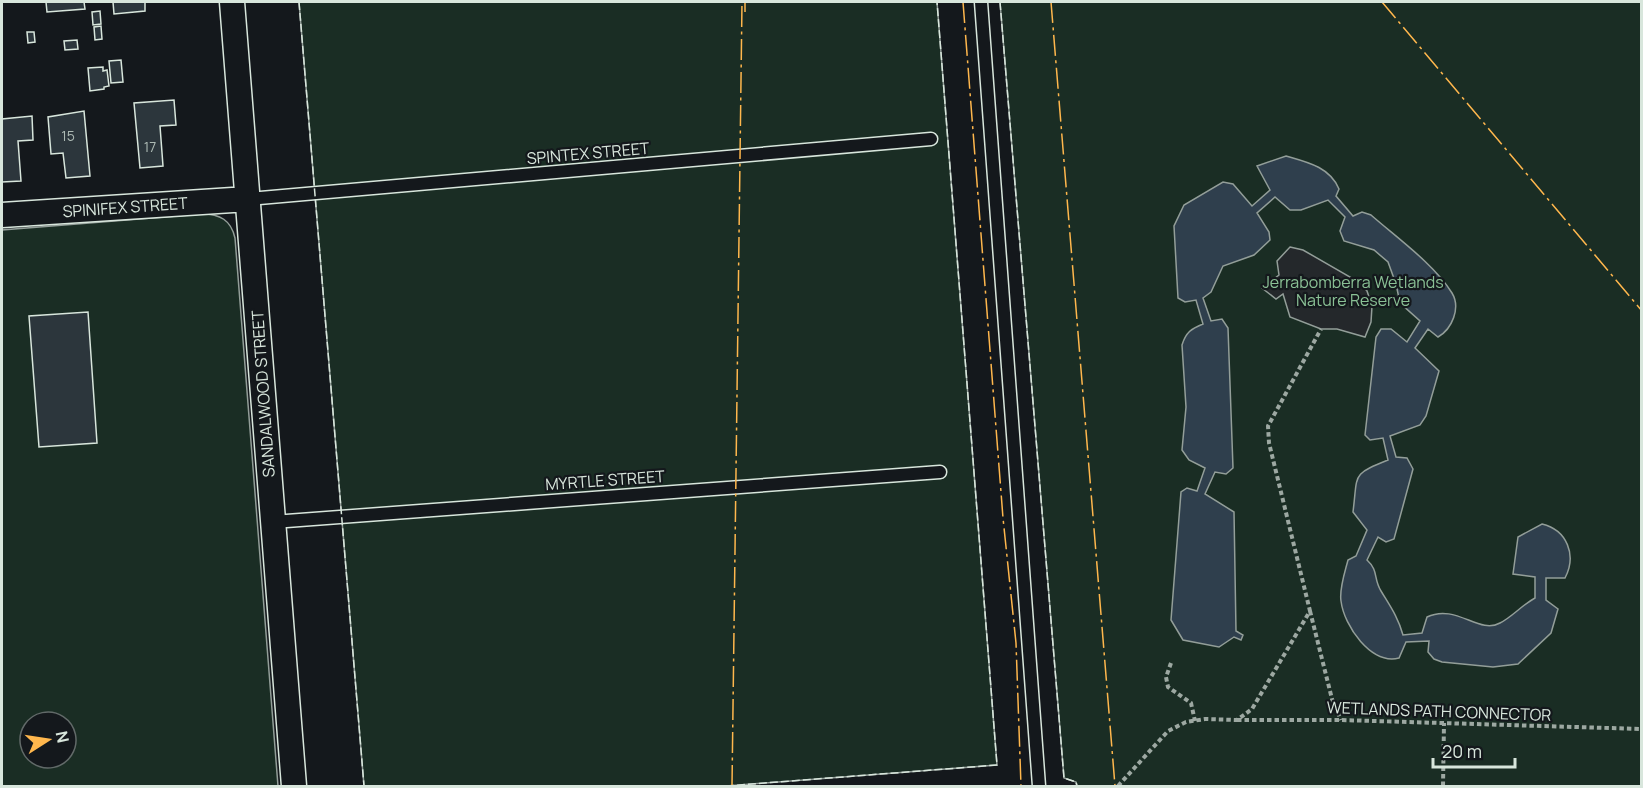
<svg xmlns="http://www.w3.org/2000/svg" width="1643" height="788" font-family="Manrope,sans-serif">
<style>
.green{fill:#1a2d24;stroke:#939e99;stroke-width:1.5;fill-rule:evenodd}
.parking{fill:#24282b;stroke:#939e99;stroke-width:1.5}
.water{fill:#2f3f4d;stroke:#939e99;stroke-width:1.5}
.building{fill:#2c363c;stroke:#d8e6dc;stroke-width:1.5}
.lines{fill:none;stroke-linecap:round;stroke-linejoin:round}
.lane-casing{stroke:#d8e6dc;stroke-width:15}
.street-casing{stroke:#d8e6dc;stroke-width:27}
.path{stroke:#9da8a2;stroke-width:4;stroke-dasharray:4.5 3;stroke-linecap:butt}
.lane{stroke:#14181c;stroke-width:12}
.street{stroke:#14181c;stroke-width:24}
.fence{stroke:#d8e6dc;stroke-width:1.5;stroke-dasharray:8 3;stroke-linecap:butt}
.power{stroke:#ffb74d;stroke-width:1.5;stroke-dasharray:21 4.5 3 4.5;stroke-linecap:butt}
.labels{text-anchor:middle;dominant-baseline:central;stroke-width:4.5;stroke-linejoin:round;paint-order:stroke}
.number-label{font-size:14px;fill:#adbab4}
.street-label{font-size:16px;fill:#d8e6dc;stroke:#14181c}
.park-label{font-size:16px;fill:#8ac095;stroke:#14181c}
</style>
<rect width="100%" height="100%" fill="#14181c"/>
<path class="green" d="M299 2H937L997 765 726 786H364Z
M1000 2H1641V786H1077L1076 782 1064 778Z
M202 214C220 214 231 220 235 238L278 786H2V230ZM30 722H66V758H30Z"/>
<path class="parking" d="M1290 247 1303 250 1357 281 1367 291 1372 306 1371 322 1365 337 1337 329H1321L1290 317 1283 294 1276 299 1262 288 1279 275 1277 261Z"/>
<path class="water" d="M1286 156C1307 162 1330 167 1339 189L1336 196 1353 216 1362 212 1371 215C1396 237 1435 265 1452 293 1461 308 1452 329 1438 337L1428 329 1415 348 1439 371 1426 416 1420 425 1390 436 1396 457 1407 458 1413 469 1394 539 1386 542 1378 537 1367 560C1379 571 1373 578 1381 591 1390 606 1398 617 1403 635L1422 633 1427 617C1456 603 1479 635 1500 623 1512 617 1522 605 1535 598V577L1513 574 1518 537 1542 524C1567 530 1577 555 1565 578H1546V600L1558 609 1551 633 1518 664 1493 667 1442 662 1434 659 1428 652 1429 641 1406 642 1399 658C1371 665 1344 626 1341 601 1339 589 1345 572 1348 560L1356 556 1367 530 1353 512C1358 473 1351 475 1388 460L1383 438 1370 440 1365 435 1376 337 1381 329H1391L1407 342 1420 321 1400 303 1396 284 1388 262 1374 250 1344 241 1340 231 1345 217 1328 200 1301 210H1290L1275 197 1257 213 1269 232 1270 240 1254 255 1223 266 1211 292 1203 298 1211 321 1222 319 1228 328 1233 468 1226 474 1215 472 1205 494 1234 512 1236 631 1243 635 1241 640 1234 637 1219 647 1183 640 1171 620 1181 492 1187 488 1197 491 1205 468 1189 460 1182 450 1186 407 1182 345C1186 332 1191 329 1203 324L1196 300 1185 302 1178 298 1174 226 1184 205 1223 182 1233 184 1252 206 1270 190 1257 166Z"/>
<path class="building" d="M46 2H84L85 9 47 12Z
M113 2H145V11L114 14Z
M100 11 101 24 93 25 92 12Z
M101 26 102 39 95 40 94 27Z
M27 32H34L35 42 28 43Z
M77 40 78 49 65 50 64 41Z
M121 60 123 82 111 83 109 61Z
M103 67V71L107 70 109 86 104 87V89L90 91 88 68Z
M174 100 176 125 160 126 163 166 140 168 134 103Z
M84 111 90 176 66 178 63 153 51 154 48 117Z
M32 116 33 140 18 141 21 181 2 182V119Z
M88 312 97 443 39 447 29 316Z"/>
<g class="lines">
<g class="lane-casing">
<path id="lane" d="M981 2 1039 786
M248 199 931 139
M273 522 940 472"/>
</g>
<g class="street-casing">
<path id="street" d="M232 2 294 786
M2 215 248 199"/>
</g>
<path class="path" d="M1310 611 1332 699 1341 720
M1171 663 1166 677 1168 687 1191 703 1195 721
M1237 720H1341L1642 729
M1118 786 1168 731 1186 722 1205 719 1237 720 1252 709 1310 611 1269 443 1268 426 1321 329
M1443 786 1444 723"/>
<use href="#lane" class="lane"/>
<use href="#street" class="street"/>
<path class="fence" d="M299 2 364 786
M1000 2 1064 778 1076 782 1077 786
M726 786 997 765 937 2"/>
<path class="power" d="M963 2 1003 518 1016 643 1021 786
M1051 2 1115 786
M1382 2 1642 311
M745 12V2
M732 786 742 2"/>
</g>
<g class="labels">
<g class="number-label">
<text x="68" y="135">15</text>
<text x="150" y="146">17</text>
</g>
<g class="street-label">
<text transform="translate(588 153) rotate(-5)">SPINTEX STREET</text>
<text transform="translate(125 207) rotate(-4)">SPINIFEX STREET</text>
<text transform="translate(263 394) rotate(-94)">SANDALWOOD STREET</text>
<text transform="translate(605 480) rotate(-4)">MYRTLE STREET</text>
<text transform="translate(1439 711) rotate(2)">WETLANDS PATH CONNECTOR</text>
</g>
<g class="park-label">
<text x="1353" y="282">Jerrabomberra Wetlands<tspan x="1353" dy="18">Nature Reserve</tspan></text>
</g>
</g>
<rect width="1643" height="788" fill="none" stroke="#d8e6dc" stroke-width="6"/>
<g transform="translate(48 740) rotate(78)"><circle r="28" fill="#14181c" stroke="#626a69" stroke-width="1.5"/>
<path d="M0-4.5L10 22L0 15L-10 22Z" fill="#ffb74d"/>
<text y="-9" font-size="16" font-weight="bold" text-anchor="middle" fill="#d8e6dc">N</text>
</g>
<path d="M1433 758v9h82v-9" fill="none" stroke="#d8e6dc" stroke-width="3"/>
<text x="1442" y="758" font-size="18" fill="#d8e6dc" stroke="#14181c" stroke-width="4.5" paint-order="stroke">20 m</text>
</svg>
